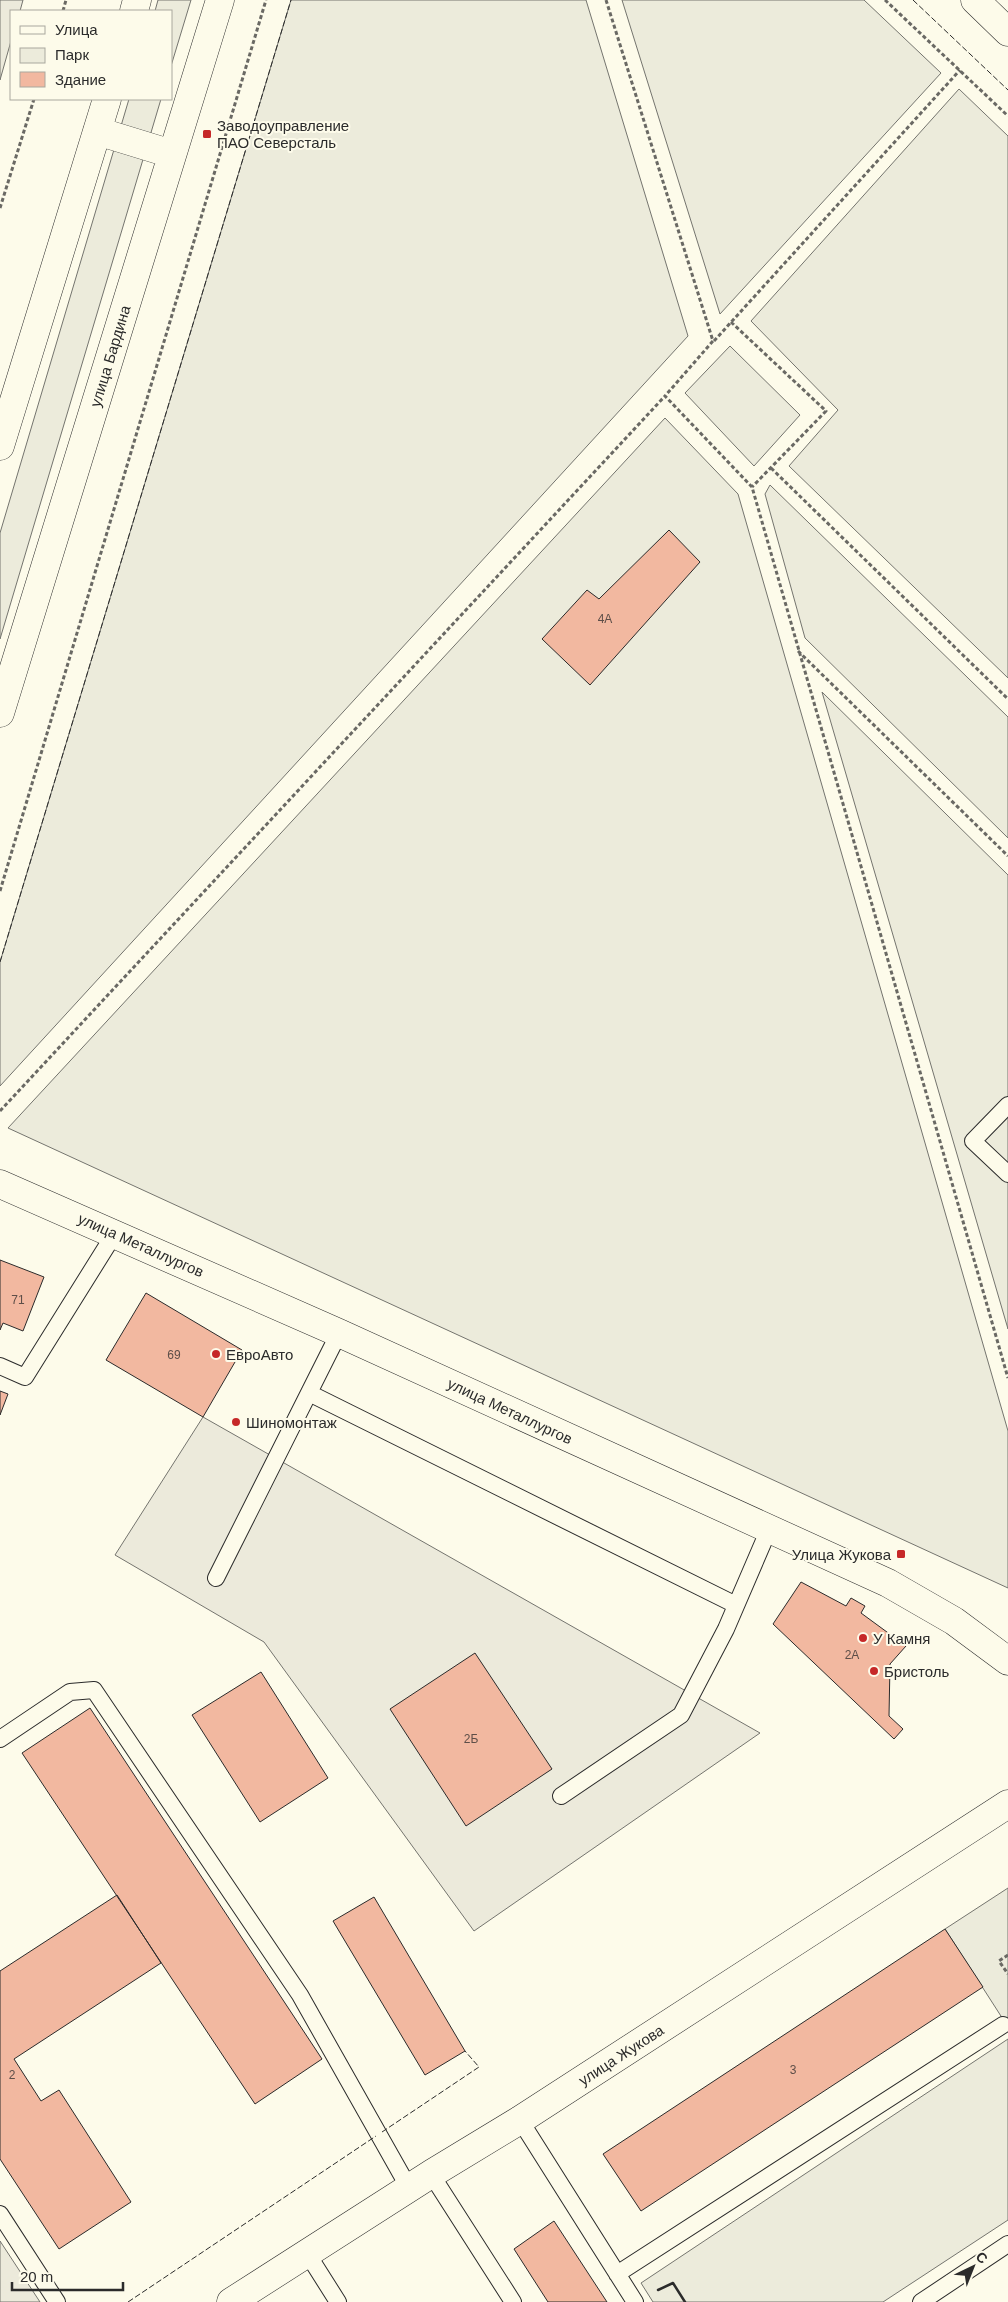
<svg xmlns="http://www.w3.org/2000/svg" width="1008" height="2302" font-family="Helvetica,sans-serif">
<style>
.green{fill:#ecebdb;stroke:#74746e}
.parking{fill:#eceadb;stroke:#74746e}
.building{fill:#f2b8a0;stroke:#2b2b2b}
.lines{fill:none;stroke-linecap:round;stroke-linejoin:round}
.service-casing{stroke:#2b2b2b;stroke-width:18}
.minor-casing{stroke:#2b2b2b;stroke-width:29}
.tertiary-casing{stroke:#2b2b2b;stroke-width:29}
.secondary-casing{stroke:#2b2b2b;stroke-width:29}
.path{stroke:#6a6964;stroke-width:3;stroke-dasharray:4 2.5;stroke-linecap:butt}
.service{stroke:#fdfbea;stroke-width:16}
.minor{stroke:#fdfbea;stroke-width:28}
.tertiary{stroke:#fdfbea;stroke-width:28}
.secondary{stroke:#fdfbea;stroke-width:28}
.fence{stroke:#2b2b2b;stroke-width:1;stroke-dasharray:6 2.5;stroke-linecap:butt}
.wall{stroke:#2b2b2b;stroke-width:2.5}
.poi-dot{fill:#c62828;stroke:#fdfbea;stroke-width:2}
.labels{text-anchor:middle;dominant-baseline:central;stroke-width:4;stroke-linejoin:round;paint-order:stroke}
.number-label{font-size:12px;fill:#5d4e48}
.poi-label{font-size:15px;fill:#2b2b2b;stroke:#fdfbea;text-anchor:start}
.street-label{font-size:15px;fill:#2b2b2b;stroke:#fdfbea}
</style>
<rect width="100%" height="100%" fill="#fdfbea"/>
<path class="green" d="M158 0H191L171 66V11H155Z
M291 0H586L688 336 0 1086V962Z
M622 0H864L941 73 720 314Z
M959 89 1008 136V678L789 466 838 410 751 321Z
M129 99H161L0 639V533Z
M730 346 800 415 754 466 685 393Z
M665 418 738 494 1008 1431V1588L8 1128Z
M770 485 1008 717V838L805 638 765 494Z
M822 692 1008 875V1329Z
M1008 1888V2027L945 1929Z
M1008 2039V2220L883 2302H653L641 2283Z"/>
<path class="parking" d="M0 0H23L20 11H11V41L0 80Z
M203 1417 760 1733 474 1931 264 1642 115 1555Z
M0 2241 40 2302H0Z"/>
<path class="building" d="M669 530 700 562 590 685 542 639 587 590 599 599Z
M0 1260 44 1277 23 1331 3 1323 0 1330Z
M146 1293 242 1350 203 1417 106 1360Z
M0 1391 8 1394 0 1415Z
M801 1582 846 1606 851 1598 865 1606 861 1613 906 1646 890 1664 889 1716 903 1729 894 1739 773 1624Z
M475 1653 552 1769 466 1826 390 1709Z
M261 1672 328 1778 260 1822 192 1715Z
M90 1708 322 2059 255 2104 22 1753Z
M117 1895 161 1963 14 2059 41 2101 59 2090 131 2202 59 2249 0 2159V1971Z
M374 1897 465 2051 425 2075 333 1921Z
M945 1929 983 1987 641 2211 603 2154Z
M554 2221 607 2302H548L514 2249Z"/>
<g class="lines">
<g class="service-casing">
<path id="service" d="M1008 1105 973 1141 1008 1174
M0 1366 25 1377 115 1233
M309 1393 736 1605
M216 1578 339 1333
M0 1739 70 1692 94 1690 300 1995 409 2188
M561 1796 681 1715 726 1629 769 1529
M520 2120 635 2302
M431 2174 513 2302
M0 2214 57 2302
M307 2253 338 2302
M617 2274 1003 2025
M921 2302 1008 2244"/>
</g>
<g class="minor-casing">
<path id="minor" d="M231 2302 431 2174 520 2120 1008 1804"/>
</g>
<g class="tertiary-casing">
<path id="tertiary" d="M0 1184 339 1333 888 1583 954 1621 1008 1661"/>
</g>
<g class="secondary-casing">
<path id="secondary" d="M975 0 1008 32
M134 11 137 0
M97 131 172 154
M0 446 107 99
M0 713 220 0"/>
</g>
<path class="path" d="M606 0 713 341 665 396 752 487 1008 1378
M885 0 1008 116
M63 11 66 0
M0 208 34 99
M731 322 826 411 752 487
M714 341 960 70
M771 468 1008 699
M798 651 1008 856
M0 891 266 0
M0 1111 665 396
M1008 1955 999 1961 1008 1974"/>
<use href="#service" class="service"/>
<use href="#minor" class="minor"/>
<use href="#tertiary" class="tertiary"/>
<use href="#secondary" class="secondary"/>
<path class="fence" d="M913 0 1008 90
M0 962 291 0
M382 2132 479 2067 465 2051
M128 2302 376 2136"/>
<path class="wall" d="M658 2290 673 2283 685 2302"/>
</g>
<g class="poi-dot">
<rect x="202" y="129" width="10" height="10" rx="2.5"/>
<circle cx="216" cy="1354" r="5"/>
<circle cx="236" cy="1422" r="5"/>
<rect x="896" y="1549" width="10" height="10" rx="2.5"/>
<circle cx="863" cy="1638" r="5"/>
<circle cx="874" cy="1671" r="5"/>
</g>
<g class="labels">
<g class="number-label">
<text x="605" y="619">4А</text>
<text x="18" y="1300">71</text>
<text x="174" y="1355">69</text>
<text x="852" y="1655">2А</text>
<text x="471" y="1739">2Б</text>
<text x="793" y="2070">3</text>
<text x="12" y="2075">2</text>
</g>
<g class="poi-label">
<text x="217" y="125">Заводоуправление<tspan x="217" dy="17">ПАО Северсталь</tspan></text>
<text x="226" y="1354">ЕвроАвто</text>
<text x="246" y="1422">Шиномонтаж</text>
<text x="891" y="1554" text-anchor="end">Улица Жукова</text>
<text x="873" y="1638">У Камня</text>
<text x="884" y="1671">Бристоль</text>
</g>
<g class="street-label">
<text transform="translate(110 356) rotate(-73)">улица Бардина</text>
<text transform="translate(141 1245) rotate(24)">улица Металлургов</text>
<text transform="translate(510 1411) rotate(25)">улица Металлургов</text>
<text transform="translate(621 2055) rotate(-33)">улица Жукова</text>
</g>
</g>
<rect x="10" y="10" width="162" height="90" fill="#fdfbea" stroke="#a9a89e"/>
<rect x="20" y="26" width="25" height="8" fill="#fdfbea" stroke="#a9a89e"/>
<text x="55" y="35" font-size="15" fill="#2b2b2b">Улица</text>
<rect x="20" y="48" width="25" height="15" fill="#ecebdb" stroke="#a9a89e"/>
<text x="55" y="60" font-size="15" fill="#2b2b2b">Парк</text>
<rect x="20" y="72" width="25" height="15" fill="#f2b8a0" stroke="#a9a89e"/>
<text x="55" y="85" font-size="15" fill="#2b2b2b">Здание</text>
<g transform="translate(973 2267) rotate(43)" stroke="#fdfbea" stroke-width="4" paint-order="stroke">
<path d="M0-4L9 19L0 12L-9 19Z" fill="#2b2b2b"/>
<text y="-8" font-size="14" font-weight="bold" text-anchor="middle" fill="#2b2b2b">С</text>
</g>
<path d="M12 2282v8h111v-8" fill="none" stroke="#2b2b2b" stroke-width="2.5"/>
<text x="20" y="2282" font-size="15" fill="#2b2b2b" stroke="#fdfbea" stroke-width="4" paint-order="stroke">20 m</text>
</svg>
